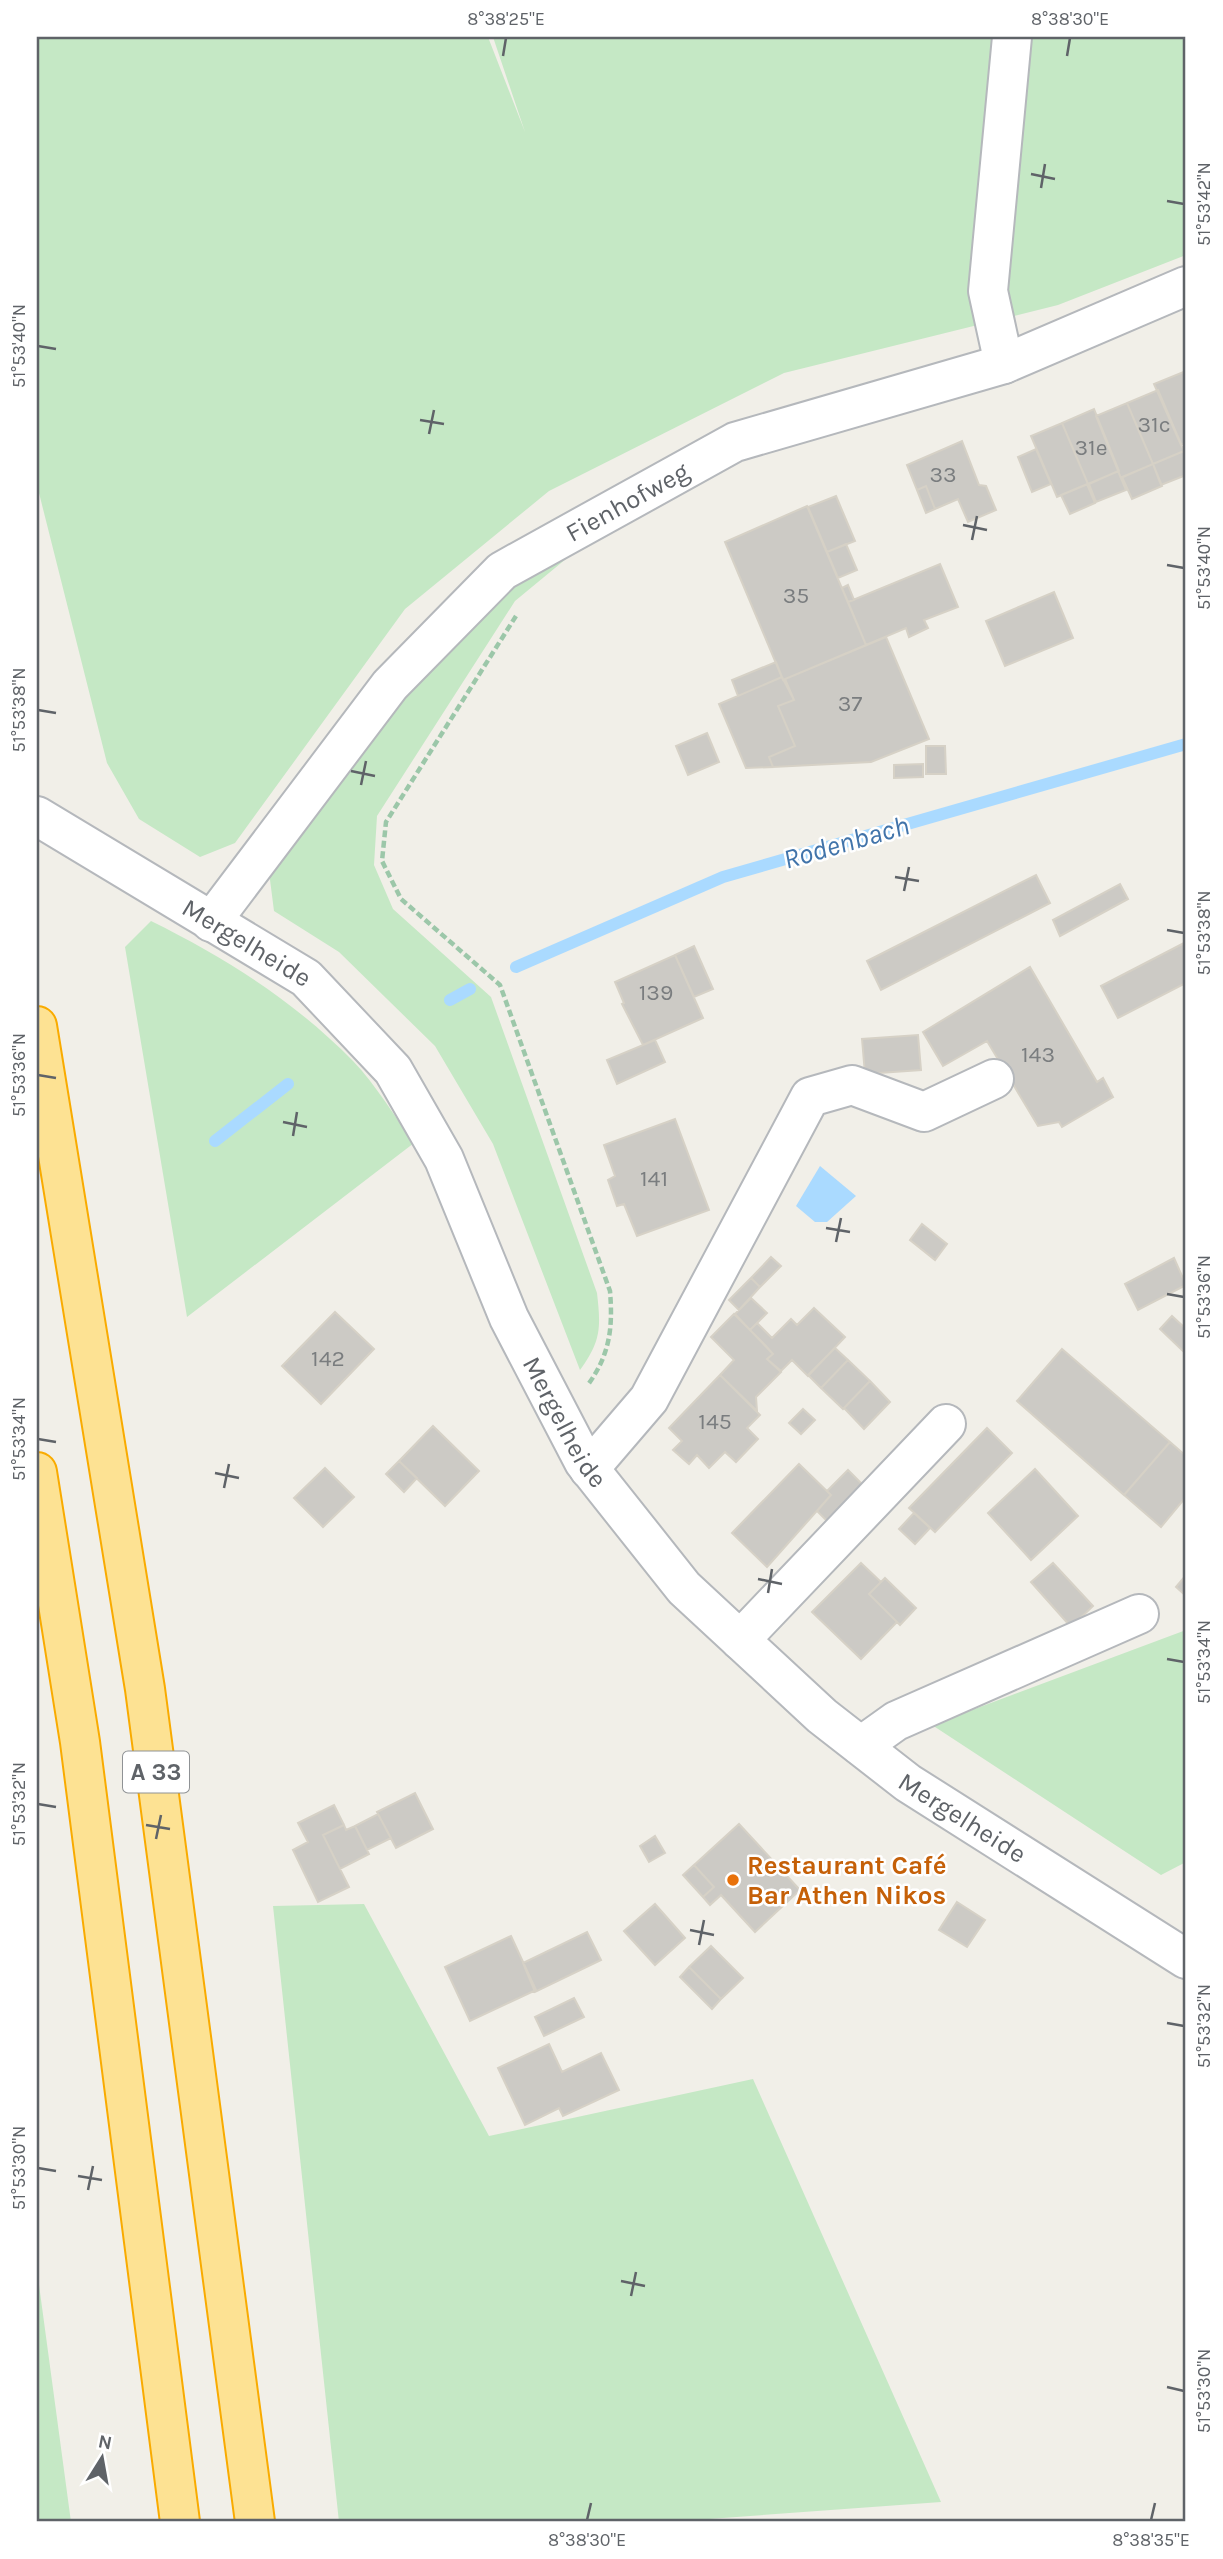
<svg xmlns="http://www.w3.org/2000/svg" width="1223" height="2559" font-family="Karla,sans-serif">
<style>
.green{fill:#c5e8c5}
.water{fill:#aadaff}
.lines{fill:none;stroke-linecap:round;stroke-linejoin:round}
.stream{stroke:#aadaff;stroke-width:12}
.building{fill:#cccac5;stroke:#d6d1c6;stroke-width:2}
.minor-casing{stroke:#b5b8bc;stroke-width:42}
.highway-casing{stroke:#f9ab00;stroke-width:42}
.path{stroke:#9cc7a9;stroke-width:4.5;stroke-dasharray:7 3.5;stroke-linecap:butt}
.minor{stroke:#fff;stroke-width:38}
.highway{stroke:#fde293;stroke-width:38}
.ticks{fill:none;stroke:#5f6368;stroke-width:2.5}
.food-dot{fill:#e8710a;stroke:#fff;stroke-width:2.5}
.labels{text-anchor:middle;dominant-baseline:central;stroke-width:5;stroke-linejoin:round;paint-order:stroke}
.number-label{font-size:23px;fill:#7a7d7f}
.shield{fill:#fff;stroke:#8f9295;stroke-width:2}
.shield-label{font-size:24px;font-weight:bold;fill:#5f6368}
.street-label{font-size:26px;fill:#5f6368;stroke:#fff}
.food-label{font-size:26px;font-weight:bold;fill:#c56008;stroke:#fff;text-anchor:start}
.water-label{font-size:28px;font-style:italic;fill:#4174aa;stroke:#fff}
.neatline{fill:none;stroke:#5f6368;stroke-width:2.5}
.ticks-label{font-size:18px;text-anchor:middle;fill:#5f6368}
</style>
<rect width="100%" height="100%" fill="#f1efe8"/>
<path class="green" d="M37 37H488L525 132 493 37H1186V255L1058 305 784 373 549 491 405 609 235 843 200 857 139 819 107 763 37 485Z
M618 516 515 601 377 816 374 865 393 909 491 997 597 1293C601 1328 601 1341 580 1370L493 1144 435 1046 339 952 274 911 269 872 400 696 510 582Z
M151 921C226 958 294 1001 353 1061 376 1085 395 1117 414 1143L187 1317 125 947Z
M1186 1630V1862L1161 1875 932 1725Z
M364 1904 489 2136 753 2079 941 2502 668 2522H339L273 1906Z
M37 2270 71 2522H37Z"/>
<path class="water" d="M820 1166 856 1196 827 1222H815L796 1206Z"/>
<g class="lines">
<path class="stream" d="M516 967 723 877 1186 744
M450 1000 470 989
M215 1141 288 1084"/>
</g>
<path class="building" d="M1186 371V443L1181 445 1154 384Z
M1158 390 1184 451 1153 464 1127 403Z
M1127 403 1153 464 1121 478 1096 416Z
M1094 409 1119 471 1088 484 1062 423Z
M1062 423 1088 484 1057 497 1031 436Z
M962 441 979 485 986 486 996 510 968 522 958 499 935 509 926 486 917 490 907 465Z
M1036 449 1051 484 1032 492 1018 457Z
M1184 451 1186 475 1161 485 1153 464Z
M1153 464 1162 486 1132 499 1122 477Z
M1118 471 1126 490 1096 502 1089 484Z
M1087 484 1095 503 1070 514 1061 495Z
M926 486 935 509 926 513 917 490Z
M836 496 855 541 827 552 808 507Z
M807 506 866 645 783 680 725 542Z
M846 544 857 570 838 578 827 552Z
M940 564 958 607 924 620 928 628 909 637 906 628 866 645 848 602Z
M848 585 854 600 848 602 842 588Z
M1054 592 1073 638 1005 666 986 621Z
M886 637 929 739 871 762 773 767 769 757 795 746 778 706 794 700 785 679Z
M776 662 782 677 738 696 732 680Z
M782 677 794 700 778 706 795 746 769 757 773 767 746 768 719 704Z
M707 733 719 762 688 775 676 746Z
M926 746H945L946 774H926Z
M923 764V777L894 778V765Z
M1036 875 1050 903 881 990 867 961Z
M1120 884 1128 899 1060 936 1053 920Z
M1186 942V983L1118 1018 1101 986Z
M694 946 713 989 694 997 675 955Z
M675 955 703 1018 643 1045 622 1004 624 1003 615 982Z
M1030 967 1097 1082 1103 1078 1113 1097 1062 1127 1059 1122 1038 1126 987 1041 943 1066 923 1032Z
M918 1035 921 1070 865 1074 862 1039Z
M655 1040 665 1062 617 1084 607 1060Z
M675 1119 709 1210 637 1236 624 1204 617 1206 608 1180 615 1176 604 1145Z
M922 1224 947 1244 935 1260 910 1240Z
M771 1257 781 1266 760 1287 751 1278Z
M1174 1258 1186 1285 1138 1310 1125 1284Z
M751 1278 760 1287 739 1310 729 1300Z
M751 1298 767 1313 750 1330 735 1314Z
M814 1308 845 1337 808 1376 792 1360 781 1371 767 1359 773 1354 750 1330 757 1323 772 1338 791 1319 797 1325Z
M335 1312 374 1349 321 1404 282 1366Z
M734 1314 765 1345 773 1354 767 1359 781 1372 756 1397 757 1411 720 1375 734 1360 711 1337Z
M1172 1316 1186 1329V1354L1160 1329Z
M835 1348 848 1360 821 1388 808 1375Z
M1062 1349 1170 1442 1124 1495 1017 1401Z
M848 1360 870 1381 843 1409 821 1388Z
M720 1375 760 1415 747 1428 758 1439 736 1462 725 1452 709 1468 697 1455 689 1464 673 1450 682 1441 669 1428Z
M870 1381 890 1402 864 1429 844 1408Z
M803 1409 815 1420 801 1434 789 1423Z
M433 1426 479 1471 445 1506 399 1461Z
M987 1428 1012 1453 935 1532 909 1508Z
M1170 1442 1186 1456V1497L1161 1527 1124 1495Z
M399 1461 417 1478 404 1492 386 1474Z
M799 1464 831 1495 767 1567 732 1533Z
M325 1468 354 1497 323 1527 294 1498Z
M1035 1469 1078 1516 1031 1560 988 1513Z
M848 1470 871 1493 836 1530 817 1511 831 1495 827 1491Z
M914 1513 930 1528 915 1544 899 1529Z
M861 1563 881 1582 869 1594 897 1622 861 1659 812 1612Z
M1053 1563 1093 1606 1071 1627 1031 1582Z
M1186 1575V1596L1176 1587Z
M885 1578 916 1608 900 1625 869 1594Z
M415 1793 433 1829 396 1848 377 1812Z
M334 1805 344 1825 323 1835 349 1887 318 1902 293 1850 308 1842 298 1823Z
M378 1814 391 1838 367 1850 355 1826Z
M739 1824 800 1890 755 1932 721 1895 710 1905 703 1897 714 1887 694 1865Z
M344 1825 346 1830 355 1826 369 1854 340 1869 323 1835Z
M655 1836 665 1853 649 1862 640 1846Z
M694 1865 714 1887 703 1897 683 1875Z
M957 1902 985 1920 967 1947 939 1930Z
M655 1904 685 1938 655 1965 624 1931Z
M587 1932 601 1960 535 1992 523 1963Z
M511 1936 536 1990 470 2021 445 1967Z
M711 1946 743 1978 721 1999 689 1967Z
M689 1967 721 1999 712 2009 680 1977Z
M574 1998 584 2017 544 2036 535 2017Z
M549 2044 562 2072 601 2053 619 2090 563 2116 559 2108 525 2125 498 2068Z"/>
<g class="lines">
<g class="minor-casing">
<g id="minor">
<path d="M1004 364 988 291 1012 37"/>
<path id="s1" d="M37 816 306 978 393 1070 444 1159 509 1318 584 1462 684 1588 822 1716 908 1783 1186 1959"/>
<path id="s2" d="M211 922 390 685 502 571 735 442 1004 364 1186 286"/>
<path d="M589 1469 649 1399 810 1097 852 1085 924 1112 994 1079"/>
<path d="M740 1640 946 1424"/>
<path d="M861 1746 896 1721 1139 1614"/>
</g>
</g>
<g class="highway-casing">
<path id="highway" d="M37 1026 145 1689 255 2522
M37 1472 80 1742 180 2522"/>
</g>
<path class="path" d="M516 616 386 822 382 861 401 899 500 985 610 1291C613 1328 610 1355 587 1386"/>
<use href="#minor" class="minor"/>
<use href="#highway" class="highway"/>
</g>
<path class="ticks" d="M503 56 506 38M1067 56 1070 38M1031 174 1055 179M1041 188 1045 164M1167 201 1184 204M38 346 56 349M420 420 444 424M429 434 434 410M963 525 987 530M972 540 977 516M1167 565 1184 568M38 710 56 713M351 771 375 776M361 785 366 761M895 877 919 881M904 891 909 867M1167 930 1184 933M38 1075 56 1078M283 1122 307 1127M293 1136 297 1112M826 1228 850 1232M836 1242 841 1218M1167 1294 1184 1297M38 1439 56 1442M215 1473 239 1478M224 1488 229 1464M758 1579 782 1584M768 1593 772 1569M1167 1659 1184 1662M38 1804 56 1807M146 1825 170 1829M156 1839 161 1815M690 1930 714 1935M699 1945 704 1920M1167 2023 1184 2026M38 2168 56 2171M78 2176 102 2180M88 2190 93 2166M621 2281 645 2286M631 2296 636 2272M1167 2387 1184 2391M587 2520 591 2503M1151 2520 1155 2503"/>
<circle class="food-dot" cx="733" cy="1880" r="7"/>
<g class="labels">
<g class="number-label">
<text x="1154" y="424">31c</text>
<text x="1091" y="447">31e</text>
<text x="943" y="474">33</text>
<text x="796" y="595">35</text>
<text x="850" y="703">37</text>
<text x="656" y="992">139</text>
<text x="1038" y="1054">143</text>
<text x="654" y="1178">141</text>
<text x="328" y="1358">142</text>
<text x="715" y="1421">145</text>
</g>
<rect class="shield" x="123" y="1751.5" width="66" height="41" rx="5"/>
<g class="shield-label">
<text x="156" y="1772">A 33</text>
</g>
<g class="street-label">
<text stroke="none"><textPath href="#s2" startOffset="600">Fienhofweg</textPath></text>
<text stroke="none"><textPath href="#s1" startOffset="245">Mergelheide</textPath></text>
<text stroke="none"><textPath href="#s1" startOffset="833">Mergelheide</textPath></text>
<text stroke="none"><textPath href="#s1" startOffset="1400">Mergelheide</textPath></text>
</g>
<g class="food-label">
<text x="747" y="1865">Restaurant Café<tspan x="747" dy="30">Bar Athen Nikos</tspan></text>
</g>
<g class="water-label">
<text transform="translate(846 842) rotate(-16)">Rodenbach</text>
</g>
</g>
<rect width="1223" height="2559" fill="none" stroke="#ffffff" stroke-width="77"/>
<g transform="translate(102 2458) rotate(11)" stroke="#ffffff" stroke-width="5" paint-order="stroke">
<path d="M0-5L12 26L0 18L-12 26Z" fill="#5f6368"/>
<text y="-10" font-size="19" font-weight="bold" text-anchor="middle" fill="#5f6368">N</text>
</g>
<rect x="38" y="38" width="1146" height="2482" class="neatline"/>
<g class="ticks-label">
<text x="506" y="25">8°38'25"E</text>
<text x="1070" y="25">8°38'30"E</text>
<text transform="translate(1204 204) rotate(-90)" y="6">51°53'42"N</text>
<text transform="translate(19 346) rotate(-90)" y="6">51°53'40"N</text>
<text transform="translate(1204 568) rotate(-90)" y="6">51°53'40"N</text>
<text transform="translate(19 710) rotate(-90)" y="6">51°53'38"N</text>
<text transform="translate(1204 933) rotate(-90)" y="6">51°53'38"N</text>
<text transform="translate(19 1075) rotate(-90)" y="6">51°53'36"N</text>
<text transform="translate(1204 1297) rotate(-90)" y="6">51°53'36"N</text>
<text transform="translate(19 1439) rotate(-90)" y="6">51°53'34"N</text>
<text transform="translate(1204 1662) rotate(-90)" y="6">51°53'34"N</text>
<text transform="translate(19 1804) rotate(-90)" y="6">51°53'32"N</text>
<text transform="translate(1204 2026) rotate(-90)" y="6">51°53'32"N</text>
<text transform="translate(19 2168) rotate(-90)" y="6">51°53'30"N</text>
<text transform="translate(1204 2391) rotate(-90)" y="6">51°53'30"N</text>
<text x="587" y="2546">8°38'30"E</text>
<text x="1151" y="2546">8°38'35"E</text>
</g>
</svg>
